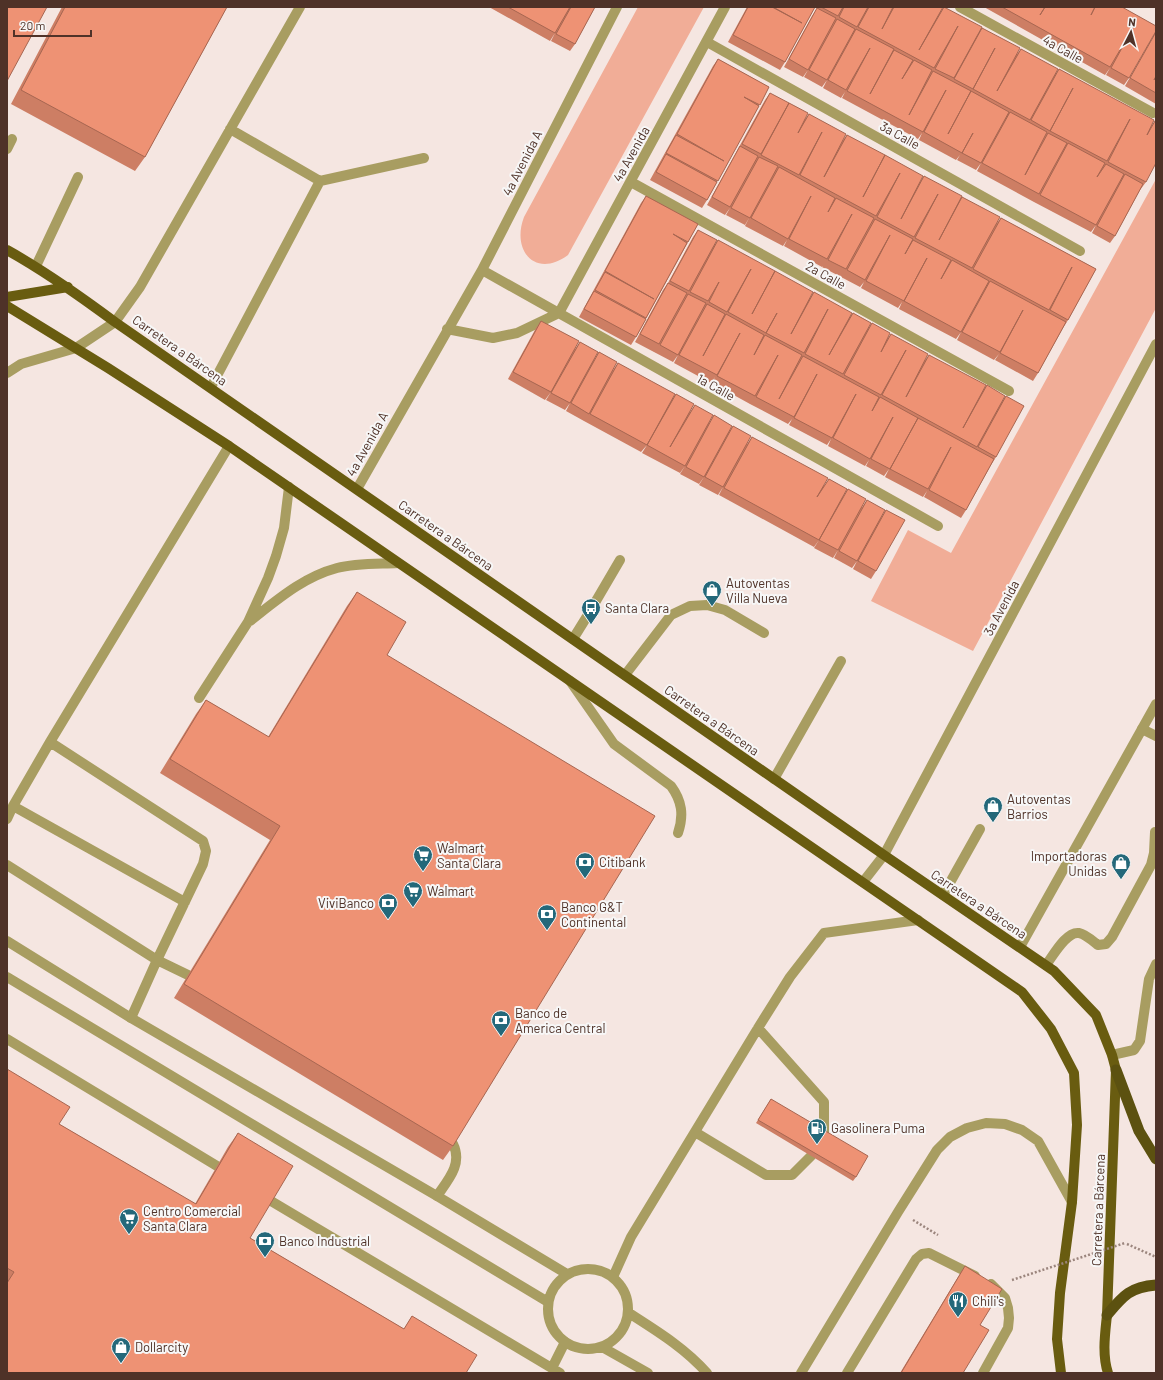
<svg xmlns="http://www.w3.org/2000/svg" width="1163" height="1380" font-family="Barlow,sans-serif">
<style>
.green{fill:#f1ad97}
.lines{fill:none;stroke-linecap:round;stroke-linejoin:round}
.path{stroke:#9b857d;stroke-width:2.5;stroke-dasharray:2 2;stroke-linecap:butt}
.service{stroke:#a89d61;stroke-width:10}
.minor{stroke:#a89d61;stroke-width:10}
.tertiary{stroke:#a89d61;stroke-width:10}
.primary{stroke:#695c10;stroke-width:10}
.trunk{stroke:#5c5110;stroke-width:11}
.path-bridge{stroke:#9b857d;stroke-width:2.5;stroke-dasharray:2 2;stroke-linecap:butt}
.wall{fill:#cd7e64}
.building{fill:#ee9274;stroke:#a76651}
.labels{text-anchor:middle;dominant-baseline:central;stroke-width:4;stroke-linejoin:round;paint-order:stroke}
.street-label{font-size:13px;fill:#4f3228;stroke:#f7f7f7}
.poi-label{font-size:13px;fill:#4f3228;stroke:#f7f7f7;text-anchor:start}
</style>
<rect width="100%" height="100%" fill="#f5e6e1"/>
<path class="green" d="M638 7H704L568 255C536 279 511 251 524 217Z
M1156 179V308L973 651 871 601 908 530 951 553Z"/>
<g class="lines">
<path class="path" d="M913 1220 938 1235
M1127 1244 1156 1257"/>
<path class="service" d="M230 129 320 181
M7 149 12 139
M36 266 78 177
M115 322 140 287 300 7
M211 387 320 181 424 158
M250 621C277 600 303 577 337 568 356 563 378 564 398 563
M573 639 586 618 620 560
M625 675 671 615 690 606 707 605 725 610 764 633
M570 681 614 744 671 786C682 801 684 815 678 833
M199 698 248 622 268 578 276 556 284 528 289 487
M1142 729 1156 736
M50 742 203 841 206 851 203 864 157 960 188 975
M774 779 841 661
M13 806 185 902
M7 819 13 806 50 742 229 446
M7 865 157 960 131 1018
M943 895 980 829
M1046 965C1053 956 1066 931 1079 933 1085 934 1093 941 1098 945L1106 944 1112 937 1151 865 1154 853 1155 832
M758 1028 824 1102V1135
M7 1039 217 1166
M1112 1055 1134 1050 1140 1041 1149 979 1156 964
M695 1132 766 1175H792L811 1156
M437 1196C448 1180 463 1164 453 1144
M271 1201 560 1373
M613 1277 631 1237 758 1028 790 977 824 933 918 920
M552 1368 565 1342
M801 1373 898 1212 937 1150 950 1137 967 1128 986 1123 1005 1124 1022 1130 1038 1141 1072 1202
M847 1373 916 1259 922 1254 929 1253 975 1276
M983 1373 1008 1328 1009 1318 1008 1308 1005 1298 991 1284"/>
<path class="minor" d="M960 7 1153 113
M707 42 1080 251
M631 182 1009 391
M482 270 938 526
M559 313 725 7
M447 329 493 338 517 333 559 313
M7 373 21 364 76 348 115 322
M357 489 482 270 617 7
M7 941 131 1018 437 1196 567 1274
M1020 947 1156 704
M7 977 548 1302
M548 1309a40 40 0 1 1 80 0a40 40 0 1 1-80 0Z
M629 1313C657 1331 685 1348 707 1373
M602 1347 648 1373"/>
<path class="tertiary" d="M863 882 884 855 1156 344"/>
<path class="primary" d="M7 250C45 271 80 296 115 322L884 855 1054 971 1096 1015 1112 1055 1116 1070 1107 1315C1105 1334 1102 1355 1108 1373
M7 297 68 287
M7 306 108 368 229 446 1022 992 1051 1029 1074 1073 1077 1125 1072 1202 1060 1293 1057 1339 1061 1373"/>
<path class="trunk" d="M1116 1070 1139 1131 1156 1159
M1107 1315C1123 1296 1130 1287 1156 1285"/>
<path class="path-bridge" d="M1012 1280 1125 1243"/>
</g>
<path class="wall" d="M62 7H227L145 157 135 171 11 104Z
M489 7H595L575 44 570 51 551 41 555 33 550 41Z
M747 7H815L785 62 780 70 728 42Z
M818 7H943L939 14 944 7 978 35 982 28 1017 54 1021 49 1054 76 1059 69 1150 128 1155 121 1146 182 1140 190 1115 236 1110 243 1092 233 1096 225 1091 232 1034 202 1038 195 1034 202 977 171 981 163 976 170 957 160 960 155 956 160 919 140 922 133 918 139 842 98 845 92 841 98 823 88 827 80 822 87 804 77 808 70 803 77 784 67 812 16Z
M984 7H1122L1129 78 1124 85 1106 75 1110 68 1105 75Z
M1156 32V104L1125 86Z
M718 59 769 87 707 200 702 208 650 180 713 66Z
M770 93 785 110 789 103 805 119 809 114 843 140 847 135 881 161 885 155 920 182 924 176 958 203 962 197 996 224 1001 218 1096 269 1068 320 1063 328 1038 373 1033 381 995 360 999 354 994 360 957 340 961 332 956 339 899 309 902 302 898 308 861 288 864 282 860 287 841 277 845 270 841 277 822 267 826 261 822 267 784 246 787 240 783 246 745 226 749 218 745 225 726 215 730 208 725 215 707 205 765 100Z
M646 196 698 224 636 337 631 345 579 317 641 203Z
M698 230 713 247 718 240 771 277 775 271 810 298 814 292 848 319 853 313 867 330 872 323 887 339 891 334 925 360 929 355 982 391 987 385 1001 403 1006 396 996 457 991 465 966 510 961 518 924 497 927 491 923 497 885 477 889 469 884 476 866 466 869 460 865 466 828 446 831 439 827 445 789 425 792 419 788 424 750 404 754 398 750 404 712 383 715 377 711 383 674 363 678 355 673 362 654 352 659 345 654 352 635 342 663 290 668 283 693 237Z
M541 321 575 349 580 342 594 360 599 352 613 370 618 363 670 402 676 394 690 412 695 405 709 423 714 415 728 433 733 426 747 444 752 437 824 486 829 479 843 497 848 489 862 507 867 500 881 518 886 510 876 571 871 579 853 569 857 561 852 568 834 558 838 550 833 558 814 548 819 540 814 547 719 495 723 487 718 495 699 485 704 477 699 484 680 474 685 466 680 473 642 453 647 445 641 452 584 421 589 414 584 421 566 411 570 403 565 410 546 400 551 392 545 400 508 379 536 328Z
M357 592 387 655 453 1146 443 1160 174 998 270 840 160 773 196 714 206 700 268 737 347 606Z
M7 1069 59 1124 195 1204 228 1147 238 1133 250 1238 404 1329 412 1316 466 1373H7Z
M771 1099 856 1177 853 1181 756 1123Z
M965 1266 980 1325 963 1373H900L958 1277Z"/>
<path class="building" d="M7 7H47L7 81Z
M65 7H227L145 157 21 90Z
M508 7H570L555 33Z
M571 7H595L575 44 556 34Z
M748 7H772L802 23 773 7H815L785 62 733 35Z
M821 7H843L838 16Z
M844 7H868L857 27 839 17Z
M869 7H893L882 29 894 7H943L919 50 944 7 982 27 954 78 935 69 958 26 934 68 858 27Z
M1002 7H1045L1040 15 1045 7H1095L1091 15 1095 7H1122L1156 26V31L1129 78 1111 68 1134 26 1110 67Z
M817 8 836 18 808 70 789 59Z
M837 19 855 29 827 80 809 70Z
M982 28 1020 48 997 91 1021 49 1058 69 1030 120 973 89 995 48 973 89 954 79Z
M856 29 894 49 870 94 894 50 913 60 902 79 914 60 932 70 909 115 933 71 971 91 948 134 971 91 1009 112 981 163 962 153 973 133 962 153 924 132 946 90 923 132 847 91 870 48 846 90 828 80Z
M1156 32V76L1154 80 1156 77V93L1130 78Z
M718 59 769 87 760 105 744 97 759 106 718 181 666 153 676 135 724 161 677 134Z
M1059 69 1154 120 1147 135 1155 121 1156 122V163L1146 182 1108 162 1130 119 1107 161 1050 131 1073 88 1050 131 1031 120Z
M770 93 789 103 761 154 742 144Z
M789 103 808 113 798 133 809 114 846 134 824 177 847 135 885 155 863 197 885 155 923 176 901 219 924 176 962 196 939 240 962 197 1000 217 972 268 915 238 938 194 914 237 877 217 900 173 876 216 800 175 822 132 799 175 761 155Z
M1010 112 1047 132 1025 175 1048 133 1067 143 1039 194 982 163Z
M1068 143 1105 163 1097 177 1106 164 1124 174 1096 225 1040 195Z
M740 146 758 156 730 207 712 197Z
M666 154 717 182 707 200 656 172Z
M759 157 778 166 750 218 731 208Z
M779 167 835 198 828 212 836 198 874 218 846 269 828 260 852 214 827 259 789 239 811 196 788 239 751 218Z
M1125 174 1143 184 1115 236 1097 226Z
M646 196 698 224 688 242 673 234 687 243 646 318 595 290 605 272 654 299 605 271Z
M1001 218 1096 269 1068 320 1050 310 1072 267 1049 310 973 269Z
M875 219 913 239 905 254 913 240 951 260 941 279 952 260 989 281 961 332 904 301 927 258 904 301 866 281 890 235 865 280 847 270Z
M698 230 717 240 689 291 670 281Z
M718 240 775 271 752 314 775 271 813 292 791 334 814 292 852 313 829 355 853 313 871 323 843 374 805 354 828 309 804 353 766 333 777 313 766 333 728 312 751 269 727 312 709 302 719 282 708 301 690 292Z
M990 281 1066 322 1038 373 1000 353 1023 310 1000 352 962 332Z
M668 283 687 293 659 344 640 334Z
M594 291 646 319 636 337 584 309Z
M688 294 706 303 678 355 660 345Z
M707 304 725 314 703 356 726 314 764 335 754 355 765 335 802 355 779 399 803 356 879 397 872 411 880 397 918 418 890 469 871 459 893 417 870 459 833 438 856 394 832 438 794 418 817 374 794 417 756 397 778 355 755 396 717 376 740 333 717 375 679 355Z
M541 321 579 341 551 392 513 372Z
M872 323 890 333 881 352 891 334 928 354 906 397 929 355 986 385 963 428 987 385 1005 396 977 447 882 395 906 350 881 395 844 375Z
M580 342 598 352 570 403 551 393Z
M599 352 617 362 589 414 571 403Z
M618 363 675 394 647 445 590 414Z
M676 394 694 404 670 447 695 405 713 415 685 466 647 445Z
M1006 396 1024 406 996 457 978 447Z
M714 415 732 426 704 477 686 467Z
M918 418 994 459 966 510 929 490 951 447 928 489 890 469Z
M733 426 751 436 723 487 705 477Z
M752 437 828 478 817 497 829 479 847 489 819 540 724 488Z
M848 489 866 499 838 550 819 540Z
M867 500 885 510 857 561 839 551Z
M886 510 905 520 876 571 858 561Z
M357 592 406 622 387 655 655 816 453 1146 184 984 280 826 170 759 206 700 269 737Z
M7 1069 70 1107 59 1124 196 1204 238 1133 293 1166 250 1238 404 1329 412 1316 477 1355 466 1373H7V1283L14 1272 7 1268Z
M771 1099 868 1156 856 1177 758 1120Z
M965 1266 1002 1289 980 1325 989 1330 963 1373H901Z"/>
<defs>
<g id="shop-pin" transform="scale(1)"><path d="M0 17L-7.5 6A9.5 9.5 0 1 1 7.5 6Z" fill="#24687a" stroke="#f7f7f7"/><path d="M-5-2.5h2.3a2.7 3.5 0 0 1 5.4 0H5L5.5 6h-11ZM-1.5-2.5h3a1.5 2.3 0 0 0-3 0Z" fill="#fff"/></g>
<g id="bus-pin" transform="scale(1)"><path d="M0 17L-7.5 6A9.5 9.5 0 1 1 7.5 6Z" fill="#24687a" stroke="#f7f7f7"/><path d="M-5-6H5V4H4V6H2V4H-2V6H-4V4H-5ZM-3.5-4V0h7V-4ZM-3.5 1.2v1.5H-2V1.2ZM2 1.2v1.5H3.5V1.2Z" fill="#fff"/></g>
<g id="supermarket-pin" transform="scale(1)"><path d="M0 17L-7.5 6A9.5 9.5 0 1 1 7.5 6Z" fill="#24687a" stroke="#f7f7f7"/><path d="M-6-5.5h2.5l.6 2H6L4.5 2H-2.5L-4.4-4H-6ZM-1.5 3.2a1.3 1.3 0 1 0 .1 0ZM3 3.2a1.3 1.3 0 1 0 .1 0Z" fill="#fff"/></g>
<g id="bank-pin" transform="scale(1)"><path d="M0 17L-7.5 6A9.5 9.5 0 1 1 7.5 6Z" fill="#24687a" stroke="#f7f7f7"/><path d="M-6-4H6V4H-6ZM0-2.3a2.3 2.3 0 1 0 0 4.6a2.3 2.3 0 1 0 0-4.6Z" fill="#fff"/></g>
<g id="fuel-pin" transform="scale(1)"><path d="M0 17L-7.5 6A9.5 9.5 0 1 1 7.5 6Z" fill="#24687a" stroke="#f7f7f7"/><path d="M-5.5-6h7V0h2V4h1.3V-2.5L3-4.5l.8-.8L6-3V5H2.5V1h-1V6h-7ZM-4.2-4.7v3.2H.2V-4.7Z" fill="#fff"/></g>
<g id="restaurant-pin" transform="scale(1)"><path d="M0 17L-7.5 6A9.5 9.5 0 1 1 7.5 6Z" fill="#24687a" stroke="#f7f7f7"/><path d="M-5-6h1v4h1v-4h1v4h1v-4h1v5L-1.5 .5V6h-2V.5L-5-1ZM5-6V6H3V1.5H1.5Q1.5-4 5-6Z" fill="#fff"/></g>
</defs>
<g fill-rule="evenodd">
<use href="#shop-pin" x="712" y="590"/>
<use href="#bus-pin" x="591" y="608"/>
<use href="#shop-pin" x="993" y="806"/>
<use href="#supermarket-pin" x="423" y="855"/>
<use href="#bank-pin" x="585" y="862"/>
<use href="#shop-pin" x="1121" y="863"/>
<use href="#supermarket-pin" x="413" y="891"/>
<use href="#bank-pin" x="388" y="903"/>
<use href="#bank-pin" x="547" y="914"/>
<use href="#bank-pin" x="501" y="1020"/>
<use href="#fuel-pin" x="817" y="1128"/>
<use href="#supermarket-pin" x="129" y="1218"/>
<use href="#bank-pin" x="265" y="1241"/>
<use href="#restaurant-pin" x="958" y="1301"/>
<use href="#shop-pin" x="121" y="1347"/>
</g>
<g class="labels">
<g class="street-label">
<text transform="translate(1063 49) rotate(29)">4a Calle</text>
<text transform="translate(900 135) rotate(29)">3a Calle</text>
<text transform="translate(631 154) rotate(-61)">4a Avenida</text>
<text transform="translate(522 163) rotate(-63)">4a Avenida A</text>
<text transform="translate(826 275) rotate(29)">2a Calle</text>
<text transform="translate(180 350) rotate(35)">Carretera a Bárcena</text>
<text transform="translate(716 387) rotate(29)">1a Calle</text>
<text transform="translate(367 444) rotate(-61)">4a Avenida A</text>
<text transform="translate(446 535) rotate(35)">Carretera a Bárcena</text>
<text transform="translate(1001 608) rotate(-62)">3a Avenida</text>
<text transform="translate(712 720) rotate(35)">Carretera a Bárcena</text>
<text transform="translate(979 904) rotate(34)">Carretera a Bárcena</text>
<text transform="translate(1098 1210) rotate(-88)">Carretera a Bárcena</text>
</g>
<g class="poi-label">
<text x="726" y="583">Autoventas<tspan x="726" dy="15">Villa Nueva</tspan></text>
<text x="605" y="608">Santa Clara</text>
<text x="1007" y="799">Autoventas<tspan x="1007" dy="15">Barrios</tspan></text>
<text x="437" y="848">Walmart<tspan x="437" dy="15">Santa Clara</tspan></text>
<text x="1107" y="856" text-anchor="end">Importadoras<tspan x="1107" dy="15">Unidas</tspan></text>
<text x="599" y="862">Citibank</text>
<text x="427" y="891">Walmart</text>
<text x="374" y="903" text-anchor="end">ViviBanco</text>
<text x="561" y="907">Banco G&amp;T<tspan x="561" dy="15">Continental</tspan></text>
<text x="515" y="1013">Banco de<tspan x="515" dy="15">America Central</tspan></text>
<text x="831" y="1128">Gasolinera Puma</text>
<text x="143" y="1211">Centro Comercial<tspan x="143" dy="15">Santa Clara</tspan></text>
<text x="279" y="1241">Banco Industrial</text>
<text x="972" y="1301">Chili's</text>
<text x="135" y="1347">Dollarcity</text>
</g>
</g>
<rect width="1163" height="1380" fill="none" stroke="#4f3228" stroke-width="16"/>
<g transform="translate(1131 32) rotate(6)" stroke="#f7f7f7" stroke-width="3" paint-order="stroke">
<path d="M0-3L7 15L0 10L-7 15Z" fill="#4f3228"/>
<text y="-6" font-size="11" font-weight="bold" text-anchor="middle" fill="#4f3228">N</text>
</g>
<path d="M14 30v6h77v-6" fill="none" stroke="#4f3228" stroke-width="2"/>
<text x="20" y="30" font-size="12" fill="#4f3228" stroke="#f7f7f7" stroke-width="3" paint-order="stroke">20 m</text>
</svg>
